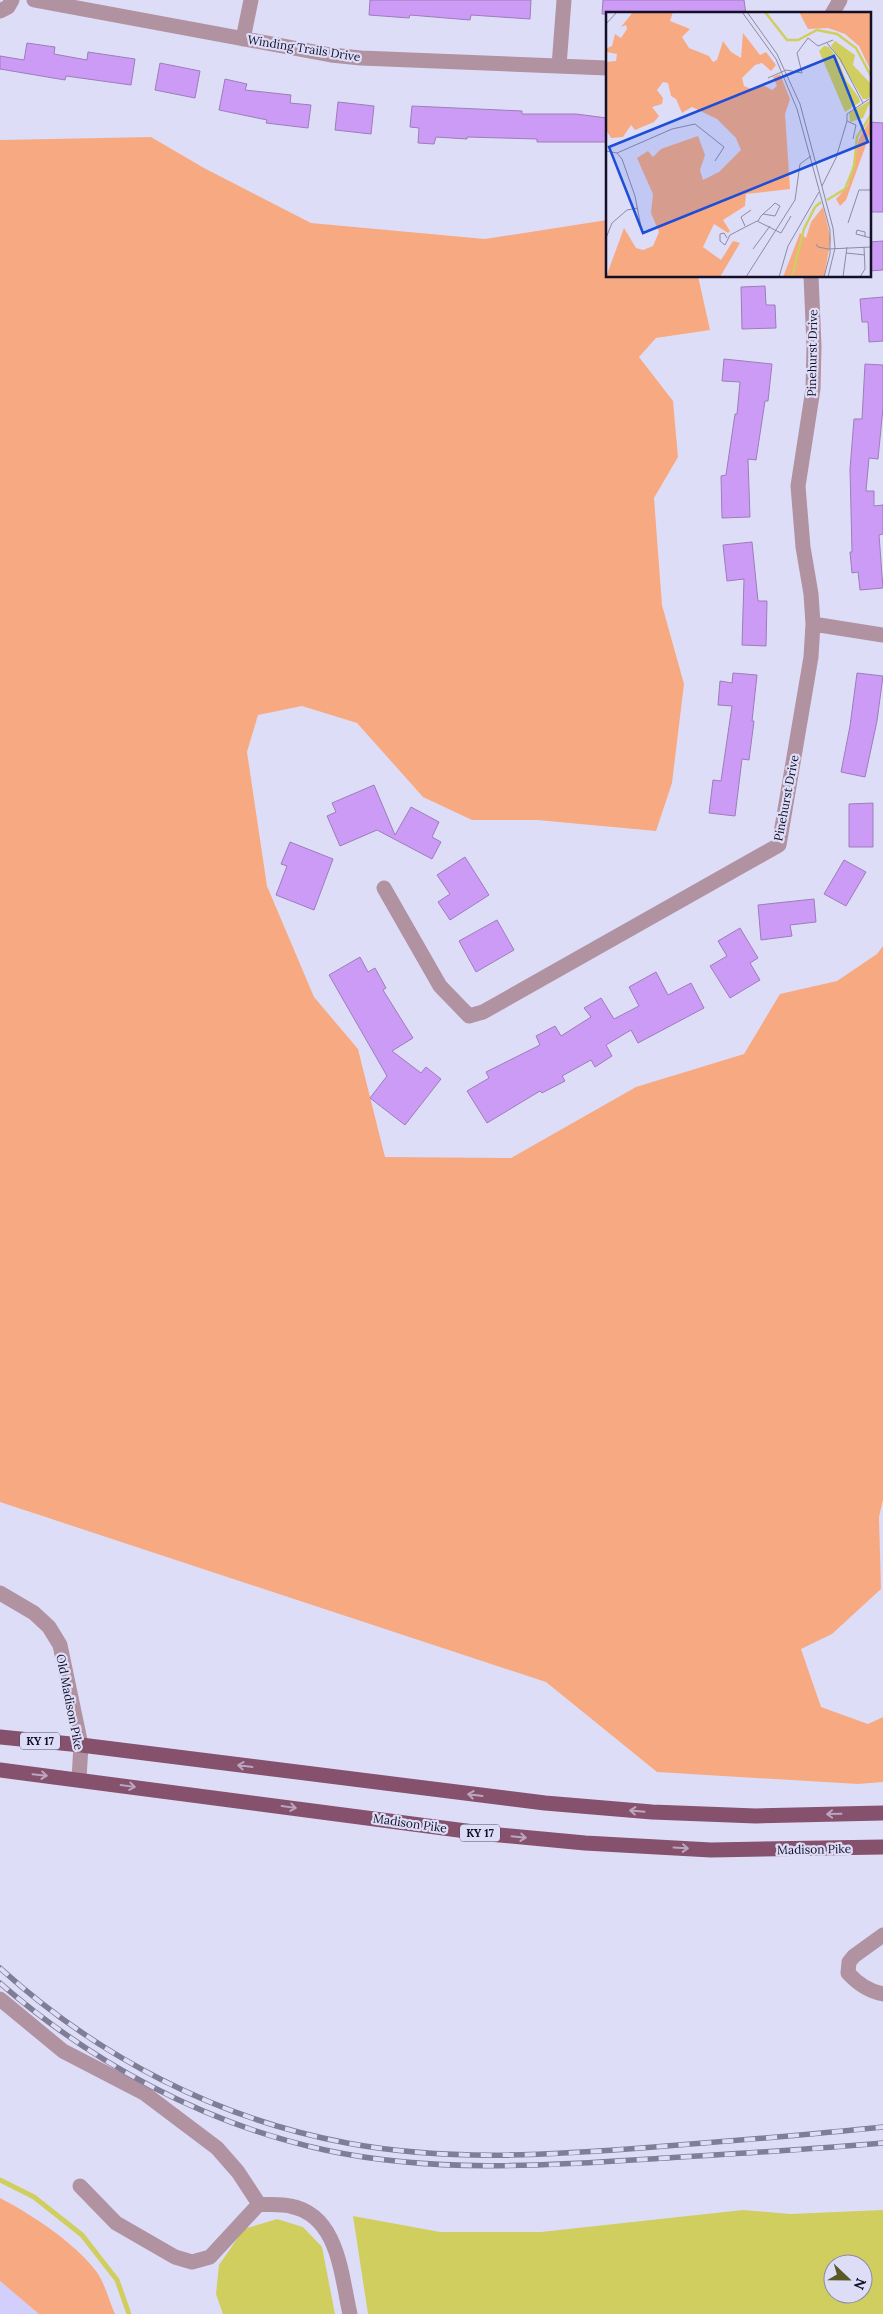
<svg xmlns="http://www.w3.org/2000/svg" width="883" height="2314" font-family="Lora,serif">
<style>
.built{fill:#d2cffc}
.green{fill:#f7aa82}
.water{fill:#cfce5e;fill-rule:evenodd}
.lines{fill:none;stroke-linecap:round;stroke-linejoin:round}
.stream{stroke:#cfce5e;stroke-width:5}
.building{fill:#cc9bf5;stroke:#9d7db9}
.minor{stroke:#b192a1;stroke-width:15}
.major{stroke:#86516c;stroke-width:15}
.rail-casing{stroke:#807e97;stroke-width:5.5}
.rail{stroke:#deddf8;stroke-width:4;stroke-dasharray:11;stroke-linecap:butt}
.oneway{stroke:#bba5c0}
.labels{text-anchor:middle;dominant-baseline:central;stroke-width:4.5;stroke-linejoin:round;paint-order:stroke}
.shield{fill:#deddf8;stroke:#4f4d65;stroke-width:1}
.shield-label{font-size:11px;font-weight:bold;fill:#120f26}
.street-label{font-size:12px;fill:#120f26;stroke:#deddf8}
.inset-river{fill:none;stroke:#cfce5e;stroke-width:2.5}
.inset-road{fill:none;stroke:#8c8ba4;stroke-width:1}
.view{fill:#1d4ed8;fill-opacity:0.15;stroke:#1d4ed8;stroke-width:2.5}
.inset-edge{fill:none;stroke:#120f26;stroke-width:2.5}
</style>
<rect width="100%" height="100%" fill="#deddf8"/>
<path class="built" d="M0 2281 39 2314H0Z"/>
<path class="green" d="M151 137 204 168 311 223 485 239 607 220V276H698L710 330 656 338 639 357 673 401 678 457 654 498 662 605 684 684 672 783 656 831 537 820H472L423 797 357 723 302 706 258 715 247 752 267 886 314 997 358 1049 385 1157 511 1158 636 1087 744 1054 780 994 837 981 877 954 883 946V1500L879 1517 881 1589 832 1634 801 1649 821 1707 868 1724 883 1717V1782L858 1784 657 1772 546 1682 0 1502V140Z
M0 2198C31 2214 75 2243 96 2271 105 2283 109 2301 115 2314H39L0 2281Z"/>
<path class="water" d="M743 2210 790 2214 883 2210V2314H368L353 2216 440 2232H541ZM833 2264H863V2294H833Z
M277 2219 303 2227 322 2247 335 2314H223L216 2294 219 2265 244 2229Z"/>
<g class="lines">
<path class="stream" d="M0 2180 34 2197 82 2235 117 2280 129 2314"/>
</g>
<path class="building" d="M370 0H531L530 19 471 15 470 20 410 15 409 18 369 15Z
M603 0H744L746 14H602Z
M27 43 55 47 54 54 87 60 88 52 135 59 131 85 66 76 65 80 0 69V56L24 60Z
M160 63 200 71 195 98 155 90Z
M225 79 247 84 245 90 291 95 290 103 311 105 308 128 266 123 267 120 219 110Z
M338 102 374 106 371 134 335 130Z
M412 106 522 111V114H576L607 118V142H537V139L467 137V139L436 137 434 144 418 143 419 128 410 127Z
M869 122 883 123V212H869Z
M883 241V270L869 271V242Z
M765 286 766 305H775L776 328 742 329 741 287Z
M883 297V341L869 342 868 322H862L860 299Z
M724 359 772 364 768 401H765L756 460 748 459 750 517 722 518 721 476 726 475 735 414H737L740 382 722 381Z
M865 364 883 365V408L878 459 869 458 866 491H874V506L883 505V534L879 535 883 588 860 590 858 572 852 573 850 552H852L850 469 854 419H862Z
M752 542 758 601H767L766 646 742 645 744 579 727 581 723 545Z
M733 673 757 675 752 721H754L749 760 742 759 735 816 709 813 713 780 721 781 732 706 718 705 720 681 732 683Z
M857 673 883 676 877 721 865 777 841 772 850 726Z
M374 785 395 835 411 807 439 822 432 837 441 842 432 859 377 830 340 846 327 816 336 812 332 803Z
M873 803V847H849V804Z
M290 842 333 859 314 910 276 895 287 866 281 864Z
M465 857 489 895 450 920 438 902 450 894 437 875Z
M844 860 866 872 846 906 824 894Z
M814 899 816 922 790 925 792 936 761 940 758 905Z
M497 920 514 950 476 972 459 941Z
M740 928 758 958 750 963 760 980 730 998 710 966 727 956 718 941Z
M360 957 368 972 375 968 386 988 383 990 413 1038 392 1051 421 1073 426 1067 441 1079 405 1125 370 1098 387 1076 329 975Z
M656 972 668 995 691 983 704 1008 638 1043 631 1030 606 1045 612 1056 595 1067 591 1060 562 1076 565 1081 542 1093 540 1091 487 1123 467 1091 489 1078 486 1072 540 1045 536 1036 555 1026 561 1036 591 1017 584 1008 601 998 614 1019 639 1006 629 987Z"/>
<g class="lines">
<path class="minor" d="M34 0 331 55 361 58 607 68
M0 11 8 7 12 0
M832 14 840 0
M243 39 251 0
M559 66 564 0
M813 624 883 635
M384 888 440 986 469 1016 483 1012 779 845 811 657 813 624 811 594 803 547 798 486 813 389 814 346 811 276
M0 1593 34 1613 49 1627 60 1645 81 1745 79 1779
M883 1935 854 1956 849 1962 848 1973C858 1984 868 1991 883 1994
M0 1999 63 2051 144 2093 217 2148 238 2172 259 2204
M80 2186 116 2223 175 2257 192 2262 210 2257 259 2204C269 2205 281 2204 290 2206 339 2215 341 2276 350 2314"/>
<path class="major" d="M0 1737 81 1745 545 1803 652 1812 756 1816 883 1813
M0 1770 489 1834 585 1843 711 1850 883 1847"/>
<g class="rail-casing">
<path id="rail" d="M0 1968C97 2056 217 2119 347 2143 449 2162 552 2155 654 2147 731 2141 807 2135 883 2127
M0 1983C92 2063 205 2124 325 2150 432 2173 542 2166 650 2159 728 2154 805 2150 883 2143"/>
</g>
<use href="#rail" class="rail"/>
</g>
<defs><path id="oneway-shaft" d="M-6 0H5M1.5-3L5.5 0L1.5 3" fill="none" stroke-width="1.6" stroke-linecap="round" stroke-linejoin="round" transform="scale(1.25)"/></defs>
<g class="oneway">
<use href="#oneway-shaft" transform="translate(245 1766) rotate(-173)"/>
<use href="#oneway-shaft" transform="translate(40 1775) rotate(6)"/>
<use href="#oneway-shaft" transform="translate(128 1786) rotate(8)"/>
<use href="#oneway-shaft" transform="translate(475 1795) rotate(-173)"/>
<use href="#oneway-shaft" transform="translate(289 1807) rotate(8)"/>
<use href="#oneway-shaft" transform="translate(637 1811) rotate(-175)"/>
<use href="#oneway-shaft" transform="translate(834 1814) rotate(179)"/>
<use href="#oneway-shaft" transform="translate(519 1837) rotate(6)"/>
<use href="#oneway-shaft" transform="translate(681 1848) rotate(3)"/>
</g>
<g class="labels">
<g class="shield">
<rect x="20" y="1732.5" width="40" height="17" rx="4"/>
<rect x="460" y="1824.5" width="40" height="17" rx="4"/>
</g>
<g class="shield-label">
<text x="40" y="1741">KY 17</text>
<text x="480" y="1833">KY 17</text>
</g>
<g class="street-label">
<text transform="translate(304 48) rotate(9)">Winding Trails Drive</text>
<text transform="translate(812 353) rotate(-89)">Pinehurst Drive</text>
<text transform="translate(786 798) rotate(-79)">Pinehurst Drive</text>
<text transform="translate(70 1702) rotate(79)">Old Madison Pike</text>
<text transform="translate(410 1823) rotate(8)">Madison Pike</text>
<text transform="translate(814 1849) rotate(-1)">Madison Pike</text>
</g>
</g>
<g transform="translate(606 12)">
<rect width="265" height="265" fill="#deddf8"/>
<path d="M27 0H67L64 9 84 17 76 25 83 36 103 44 107 50 111 48 117 29 125 40 135 46 137 21 154 43 160 40 170 53 165 59 156 51 149 53 136 66 138 74 145 77 157 73 166 78 171 74 167 65 174 62 184 87 179 102 184 177 140 182 139 194 117 208 124 219 122 221 108 212 97 235 115 248 127 229 134 231 114 265H0L18 216 30 236 37 238 47 234 53 220 45 201 47 182 31 146 42 139 47 145 55 137 92 124 99 143 94 158 97 168 113 160 135 138 130 126 111 107 86 95 76 101 70 87 65 84 62 71 57 70 51 78 57 86 56 92 46 95 53 104 48 110 29 118 25 113 17 125 5 126 0 118V50L10 49 11 42 1 40V36L6 34 9 22 15 26 21 17 20 13 15 15ZM193 0H265V59L253 34 239 22 222 16 202 17ZM265 106V119L240 188 234 194 230 187 242 174 253 127ZM217 195 225 227 218 265H177L194 221 200 226 205 210Z" fill="#f7aa82"/>
<path d="M229 29 249 43 247 53 265 72V84L261 87H257L225 34ZM218 34 223 35 231 46 240 68 253 86 254 90 239 100 213 39ZM265 88 257 106 244 110 243 101Z" fill="#cfce5e"/>
<path class="inset-river" d="M159 0 181 28H192L211 18 231 22 250 36 265 64M221 188 239 177 248 155 251 125 265 103M186 265 198 217 209 195 215 190"/>
<path class="inset-road" d="M136 0 170 47 191 97 224 218V242L218 265M141 0 171 42 194 92 227 216 229 236 222 265M0 12 11 0M221 31 234 47 257 91M162 66 180 58 196 61 191 41 202 26 212 34 227 28M247 127 250 113 241 109V102L263 87M0 139 11 141 16 147 29 184 36 220M11 141 66 117 89 112 118 135 109 149M216 174 230 146 241 109M152 209 155 204 157 202 165 195 169 191 174 194 169 204 157 202M242 211 253 178H265M139 214 135 205 145 198M259 225V220L251 218 250 222 265 226M0 226 6 211 21 198 32 196M121 226 118 221 114 222V229L119 233 124 223 151 209 175 221 185 204M210 232 212 235 222 237 265 235M147 237 164 214M240 241 259 243M140 265 189 188 194 152 205 144M173 265 182 234 213 180M237 265 241 235M254 265 259 257 258 235"/>
<path class="view" d="M228 44 262 130 37 221 3 135Z"/>
<rect width="265" height="265" class="inset-edge"/>
</g>
<g transform="translate(848 2279) rotate(112)"><circle r="24" fill="#deddf8" stroke="#8c8ba4"/>
<path d="M0-4L9 19L0 12L-9 19Z" fill="#595926"/>
<text y="-8" font-size="14" font-weight="bold" text-anchor="middle" fill="#120f26">N</text>
</g>
</svg>
